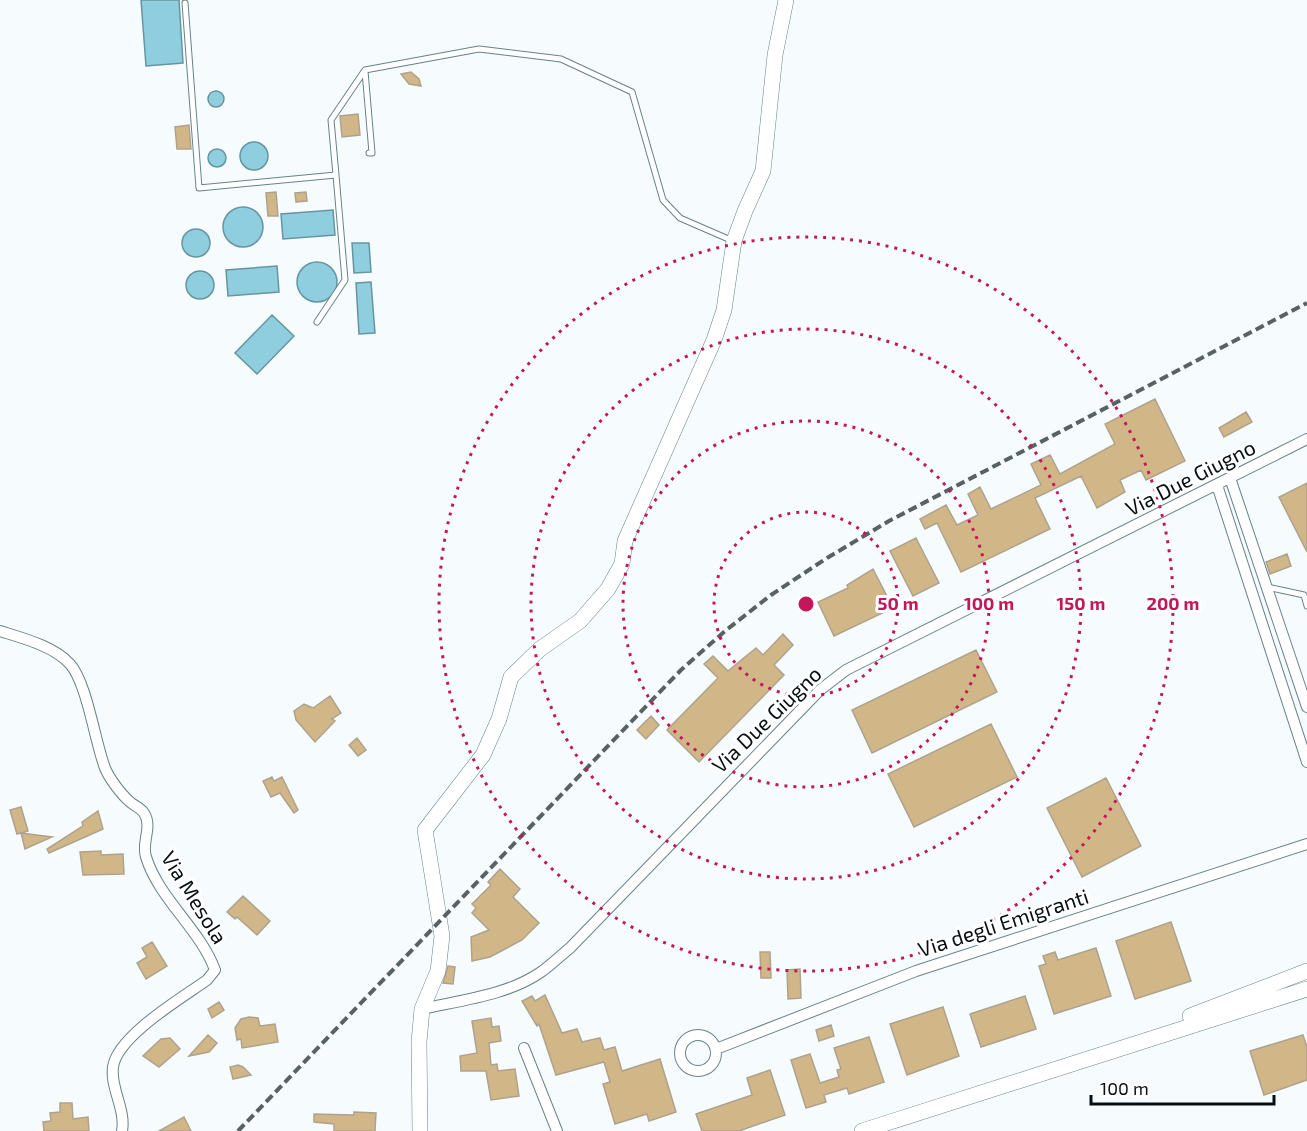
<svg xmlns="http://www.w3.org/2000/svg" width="1307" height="1131" font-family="'Exo 2',sans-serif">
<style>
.water{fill:#8ecede;stroke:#6595a1;stroke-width:1.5}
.building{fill:#d1b788;stroke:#aea28d;stroke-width:1.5}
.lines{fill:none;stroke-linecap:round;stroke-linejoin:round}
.lane-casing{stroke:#678289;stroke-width:7}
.street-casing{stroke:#678289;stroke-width:12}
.secondary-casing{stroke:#678289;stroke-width:16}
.lane{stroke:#fff;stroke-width:5}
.street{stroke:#fff;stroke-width:10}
.secondary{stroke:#fff;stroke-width:15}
.rail{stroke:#586163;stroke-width:4;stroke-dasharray:9 4.5;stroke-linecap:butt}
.ring{fill:none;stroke:#c2185b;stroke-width:3;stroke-dasharray:3 6}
.labels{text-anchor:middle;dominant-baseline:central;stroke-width:6;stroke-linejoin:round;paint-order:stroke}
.street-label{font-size:21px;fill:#050f12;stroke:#fff}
.centre{fill:#c2185b;stroke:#fff;stroke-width:3}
.ring-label{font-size:18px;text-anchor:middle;font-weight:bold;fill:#c2185b;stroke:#fff;stroke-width:6;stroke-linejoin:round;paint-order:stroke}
</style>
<rect width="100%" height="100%" fill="#f6fcfe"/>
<path class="water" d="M141 0H179L183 63 146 66Z
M208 99a8 8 0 1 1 16 0a8 8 0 1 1-16 0Z
M240 156a14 14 0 1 1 28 0a14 14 0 1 1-28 0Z
M208 158a9 9 0 1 1 18 0a9 9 0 1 1-18 0Z
M223 227a20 20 0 1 1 40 0a20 20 0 1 1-40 0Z
M333 210 335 235 283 239 281 214Z
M182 243a14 14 0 1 1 28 0a14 14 0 1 1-28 0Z
M352 243H369L371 272 354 273Z
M297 282a20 20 0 1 1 40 0a20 20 0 1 1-40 0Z
M277 266 279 292 228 296 226 270Z
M186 285a14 14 0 1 1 28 0a14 14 0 1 1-28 0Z
M371 282 375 333 359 334 356 283Z
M272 315 294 336 257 374 235 353Z"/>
<path class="building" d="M411 72 419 79 421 86 409 84 401 74Z
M358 114 360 135 342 137 340 116Z
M189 125 191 149H177L175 127Z
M276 192 278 216H268L266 193Z
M306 192 307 201 296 202 295 193Z
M1155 399 1185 461 1146 480 1141 470 1120 480 1125 492 1097 508 1081 476 1035 498 1050 529 961 572 937 523 925 529 920 519 946 505 957 525 978 515 968 494 980 487 991 509 1041 485 1031 464 1050 455 1060 474 1115 444 1105 424Z
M1246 412 1252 422 1224 437 1219 428Z
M1307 483V552L1279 497Z
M916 538 939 583 913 596 890 551Z
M1287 554 1291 566 1270 574 1266 562Z
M873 569 893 608 834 636 818 602 848 588 847 585Z
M783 634 793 645 774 665 784 675 699 762 667 730 718 678 704 664 713 656 728 671 756 648 763 655Z
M976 650 997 692 872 753 852 710Z
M330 696 341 713 332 719 335 721 315 742 296 720 294 711 304 704 313 708Z
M651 716 659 725 646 739 637 730Z
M991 724 1017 777 914 827 888 774Z
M357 738 366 750 358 756 349 745Z
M272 777 274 781 282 777 298 810 294 813 280 793 271 797 263 781Z
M1106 778 1141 846 1082 877 1047 808Z
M21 807 28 831 17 834 10 810Z
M98 811 103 829 49 853 47 849 83 826 82 822Z
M21 833 52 837 25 849Z
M101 851V855L123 854 124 874 83 875 80 852Z
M500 869 520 889 513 897 539 923 522 940 490 957 472 961 471 937 489 930 472 913 476 908 472 904 491 885 488 882Z
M243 896 270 921 257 935 237 917 235 919 227 912Z
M1171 922 1191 981 1135 999 1116 941Z
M152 942 167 966 146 979 137 963 147 957 142 948Z
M1096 948 1111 996 1054 1014 1039 966 1046 964 1043 956 1055 952 1058 960Z
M760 952H770L771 978H761Z
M448 966 455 967 453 984 443 983Z
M800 969 801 998 788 999 787 970Z
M545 995 562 1033 577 1029 582 1042 600 1038 604 1050 615 1047 622 1071 660 1059 676 1112 649 1121 647 1114 615 1124 603 1084 610 1082 604 1062 556 1075 539 1024 537 1026 522 1001 532 996 535 1001Z
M1025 996 1036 1029 981 1047 970 1014Z
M219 1002 224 1010 212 1018 208 1009Z
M943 1007 959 1056 907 1075 890 1024Z
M249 1017 258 1018 260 1026 275 1024 278 1042 242 1048 241 1039 237 1040 235 1028 241 1019Z
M491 1018 492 1027 499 1026 501 1041 489 1043 491 1065 497 1064 498 1071 515 1069 519 1096 491 1100 486 1071H461L460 1056 477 1053 472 1021Z
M831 1025 834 1036 819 1041 816 1030Z
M208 1035 217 1043 209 1052 189 1056Z
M1303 1035 1307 1047V1080L1264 1095 1250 1051Z
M869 1037 884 1082 849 1094 847 1088 824 1095 826 1102 806 1108 791 1060 810 1054 820 1083 839 1077 837 1070 841 1069 834 1048Z
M170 1038 180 1049 159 1067 143 1056 161 1039Z
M238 1065 243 1067 251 1075 233 1079 230 1067Z
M770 1070 785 1115 739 1131H702L696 1114 752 1095 747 1078Z
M60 1103H72L73 1119 88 1117 89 1131H44L43 1122 51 1121 50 1113 60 1112Z
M354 1112 376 1113 375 1131H334V1124L314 1122V1114L354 1115Z
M184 1117 191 1131H159Z"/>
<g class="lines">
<g class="lane-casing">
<path id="lane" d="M185 3 199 188 336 175 331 120 365 70 479 49 561 59 632 92 663 200 680 218 733 241
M365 71 372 153H369
M317 322 345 280 336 175
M1267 587 1304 595 1307 606"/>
</g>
<g class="street-casing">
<path id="street" d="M1230 478 1307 707
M1217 485 1307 762
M0 631C22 638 54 646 70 664 87 683 95 742 105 768 109 778 121 794 129 801 134 806 140 807 144 813 153 827 141 842 146 857 159 899 200 929 215 970L207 980C182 998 117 1036 113 1067 110 1088 126 1109 122 1131
M422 1009C462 1000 508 995 541 972 551 965 560 956 570 948L820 690 846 670 1307 439
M680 1053a18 18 0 1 1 36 0a18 18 0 1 1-36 0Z
M524 1048 557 1131
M716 1049 916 971 1307 844"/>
</g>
<g class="secondary-casing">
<path id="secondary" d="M1190 1016 1307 971
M420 1131 419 1042 422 1009 438 971 442 936 425 830 483 755 499 719 511 677 540 649 580 621 608 589 622 564 625 541 714 340 724 310 734 241 745 211 763 171 775 55 786 0
M862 1131 1307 989"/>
</g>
<use href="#lane" class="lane"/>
<use href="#street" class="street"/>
<use href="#secondary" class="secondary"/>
<path class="rail" d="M238 1131 681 670 725 631 771 595 827 558 889 521 1307 303"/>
</g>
<g class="ring">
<circle cx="806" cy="604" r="92"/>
<circle cx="806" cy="604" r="183"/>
<circle cx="806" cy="604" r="275"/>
<circle cx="806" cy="604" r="367"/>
</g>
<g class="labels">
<g class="street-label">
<text transform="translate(1190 477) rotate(-27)">Via Due Giugno</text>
<text transform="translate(766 719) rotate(-44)">Via Due Giugno</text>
<text transform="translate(195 897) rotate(58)">Via Mesola</text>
<text transform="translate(1003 922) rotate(-18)">Via degli Emigranti</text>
</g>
</g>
<circle cx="806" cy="604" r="9" class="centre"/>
<g class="ring-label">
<text x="898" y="610">50 m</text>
<text x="989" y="610">100 m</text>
<text x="1081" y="610">150 m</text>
<text x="1173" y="610">200 m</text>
</g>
<path d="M1091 1095v9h183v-9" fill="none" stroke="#050f12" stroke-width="3"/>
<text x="1100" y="1095" font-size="18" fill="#050f12" stroke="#ffffff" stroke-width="4.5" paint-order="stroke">100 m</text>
</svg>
